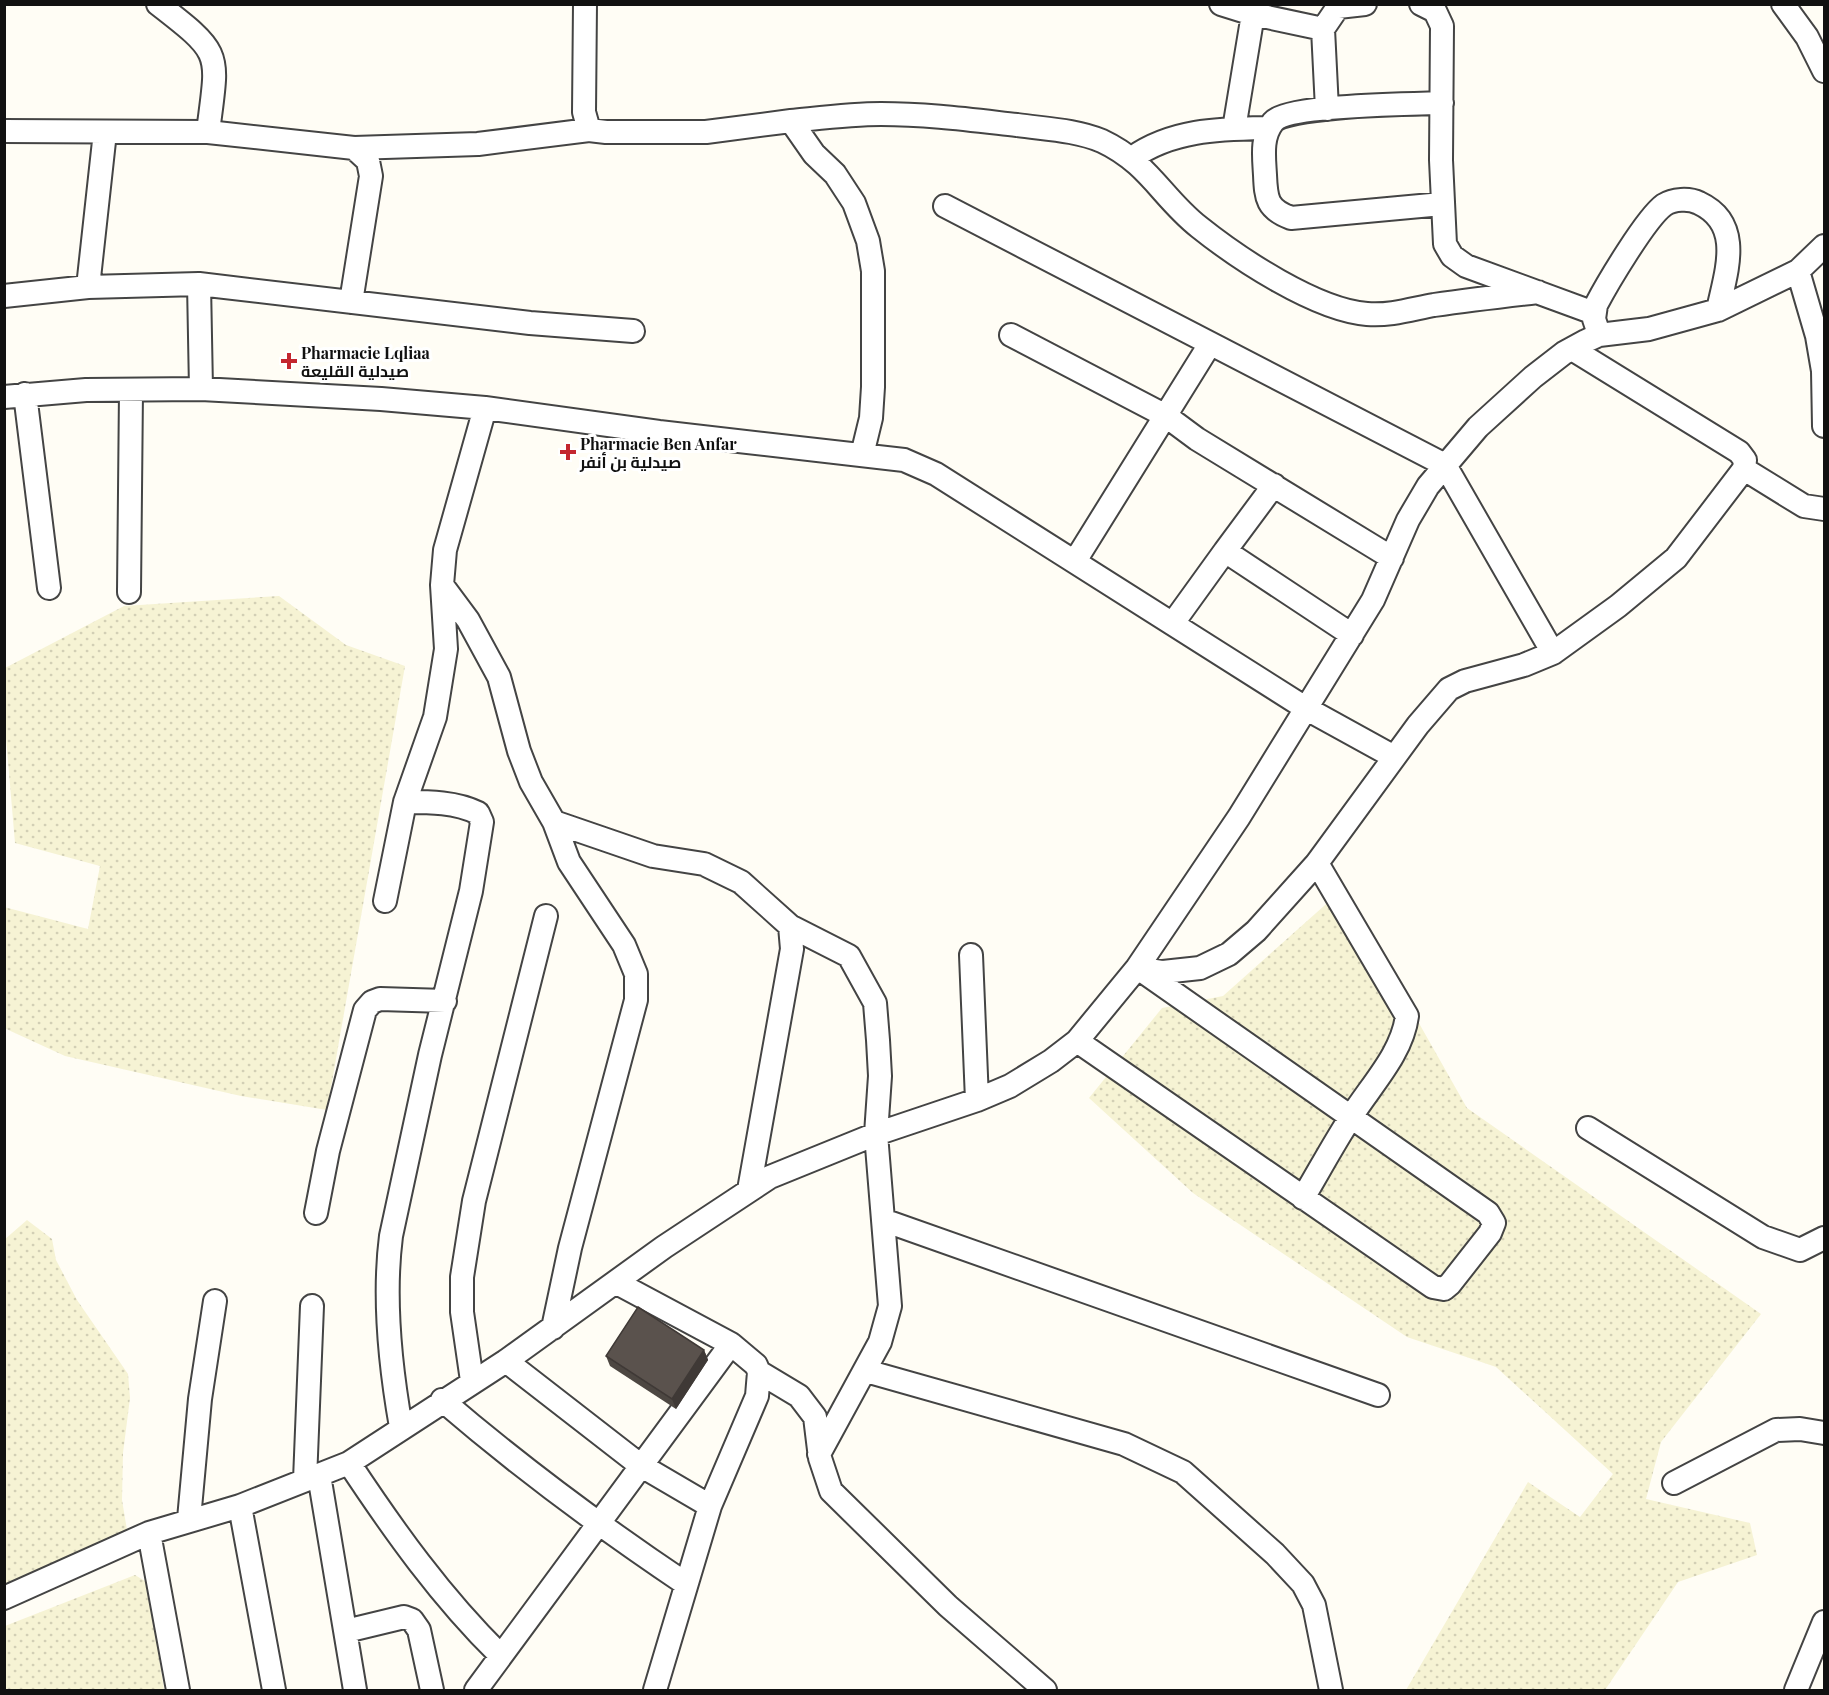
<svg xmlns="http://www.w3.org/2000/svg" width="1829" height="1695" font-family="'Playfair Display',Cairo,serif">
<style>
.farmland{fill:url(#farmland-dots)}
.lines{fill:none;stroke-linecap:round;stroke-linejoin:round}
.minor-casing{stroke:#444;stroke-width:26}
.minor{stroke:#fff;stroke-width:22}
.wall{fill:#4d4742}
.shaded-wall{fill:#3f3936}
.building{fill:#5a524d;stroke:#3f3936;stroke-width:1.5}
.poi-dot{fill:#c4262e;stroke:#fff;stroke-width:2}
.labels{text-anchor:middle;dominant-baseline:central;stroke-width:6;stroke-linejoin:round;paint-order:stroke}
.poi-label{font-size:16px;font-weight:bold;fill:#111;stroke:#fff;text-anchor:start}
</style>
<defs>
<pattern id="farmland-dots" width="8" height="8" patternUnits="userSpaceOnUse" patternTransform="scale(1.5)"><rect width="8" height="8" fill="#f6f3d4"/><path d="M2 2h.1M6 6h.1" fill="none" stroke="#d2cfb5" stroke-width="1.8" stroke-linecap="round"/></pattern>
</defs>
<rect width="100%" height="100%" fill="#fffdf5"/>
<path class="farmland" d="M279 596 346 645 405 666 327 1110 241 1096 65 1056 4 1028V907L88 929 100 866 15 843 6 738 5 668 124 606Z
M1343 889 1467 1108 1761 1314 1661 1442 1646 1499 1750 1523 1757 1555 1678 1582 1605 1690H1406L1528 1482 1580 1517 1613 1474 1496 1367 1407 1337 1193 1193 1089 1098 1162 1008 1223 996Z
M27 1220 52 1239 56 1260 77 1300 128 1374 130 1398 123 1453 122 1500 129 1542 4 1593V1240Z
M135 1575 148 1583 164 1690H5V1626Z"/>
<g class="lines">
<g class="minor-casing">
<path id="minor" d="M158 4C224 55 218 52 208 132
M585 4 584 112 589 130 606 132H706L791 121 814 154 835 174 854 203 868 241 873 271V387L871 418 862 455
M1221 4 1253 14 1323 29
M1421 4 1435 11 1442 26 1441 160 1445 244 1452 256 1466 266 1594 313
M1783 4 1807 37 1824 71
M1442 103C1414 104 1287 105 1273 122 1261 137 1264 157 1265 175 1266 199 1267 209 1291 218L1442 204
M1327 109 1323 29 1338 7 1365 4
M791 121C821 118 851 114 881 114 927 114 972 120 1017 125 1045 129 1076 130 1102 141 1149 163 1162 198 1199 227 1239 259 1316 310 1367 314 1390 316 1412 309 1434 305 1469 300 1503 296 1538 292
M1234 129 1253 14
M4 131 208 132 354 148 478 144 589 130
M1132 158C1173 129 1221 129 1269 128
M945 206 1445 465 1553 653
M1798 271 1817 336 1823 371 1824 426
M199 284 201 389
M88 287 105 132
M4 296 88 287 199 284 530 323 633 331
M351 302 371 176 368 161 354 148
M1597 328 1594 319 1596 305C1607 284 1646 218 1664 205 1673 199 1689 198 1699 203 1744 224 1726 272 1718 310
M1011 335 1166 416 1197 439 1392 558
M25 394 49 588
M4 397 86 390 201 389 381 399 485 408 659 432 904 460 936 474 1307 709 1394 757
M1744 469 1804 506 1824 509
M1225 551 1274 485
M1075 561 1210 344
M442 585 468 620 499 677 519 751 531 782 554 822 569 862 624 945 636 974V1000L570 1248 553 1328
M129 592 131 391
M1173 623 1225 551 1352 635
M554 822 653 856 704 864 741 882 790 926 792 949 749 1190
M385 901 405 802 435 717 446 649 442 585 445 550 485 408
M790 926 849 956 875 1003 878 1040 880 1076 876 1134 890 1306 880 1342 819 1454
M971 955 977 1100
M1137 968 1163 972 1200 968 1229 954 1256 931 1317 863 1418 725 1449 689 1465 681 1524 665 1553 653 1618 606 1676 558 1744 469 1745 460 1739 452 1572 349
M1077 1041 1433 1287 1444 1289 1450 1284 1490 1233 1494 1223 1488 1213 1141 970
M1588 1128 1763 1237 1800 1250 1824 1238
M1303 1198C1319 1171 1334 1143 1351 1117 1371 1085 1402 1054 1407 1016L1317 863
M316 1213 328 1151 365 1010 372 1002 380 999 445 1001
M883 1220 1378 1395
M506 1361 640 1465 710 1506
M866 1371 1124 1444 1183 1472 1275 1554 1303 1584 1314 1605 1331 1690
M759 1372 799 1396 815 1417 820 1458 831 1491 948 1606 1045 1690
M472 1381 462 1312V1277L474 1201 546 916
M442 1400C520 1467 601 1527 686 1584
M401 1427C390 1365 383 1299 391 1236L430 1055 471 891 482 822 478 813C456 802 430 802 405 802
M349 1463C394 1531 441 1597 500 1655
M319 1475 355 1690
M305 1480 312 1306
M1674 1483 1776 1430 1800 1429 1824 1433
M240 1506 274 1690
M189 1519 200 1399 215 1301
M149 1533 178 1690
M4 1598 149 1533 240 1506 349 1463 506 1361 664 1247 770 1177 876 1134 977 1100 1010 1086 1051 1061 1077 1041 1137 968 1239 817 1373 600 1408 520 1428 486 1478 427 1533 377 1564 353 1586 341 1599 335 1649 329 1718 310 1798 271 1824 246
M346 1631 404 1617 412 1620 419 1630 432 1690
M476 1690 731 1344 617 1283
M655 1690 710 1506 757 1396 759 1372 756 1365 731 1344
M1796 1690 1824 1622"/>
</g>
<use href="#minor" class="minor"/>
</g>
<path class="wall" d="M704 1350 708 1360 676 1409 610 1366 606 1356Z"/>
<path class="shaded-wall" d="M704 1350 708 1360 676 1409 672 1399Z"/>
<path class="building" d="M638 1307 704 1350 672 1399 606 1356Z"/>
<g class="poi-dot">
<path d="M286 352h6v6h6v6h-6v6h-6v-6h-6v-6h6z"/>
<path d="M565 443h6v6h6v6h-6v6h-6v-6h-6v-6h6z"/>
</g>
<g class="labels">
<g class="poi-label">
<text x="301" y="352">Pharmacie Lqliaa<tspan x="301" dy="18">صيدلية القليعة</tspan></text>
<text x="580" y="443">Pharmacie Ben Anfar<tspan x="580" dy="18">صيدلية بن أنفر</tspan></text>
</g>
</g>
<rect width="1829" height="1695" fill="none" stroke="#111111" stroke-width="12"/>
</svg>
